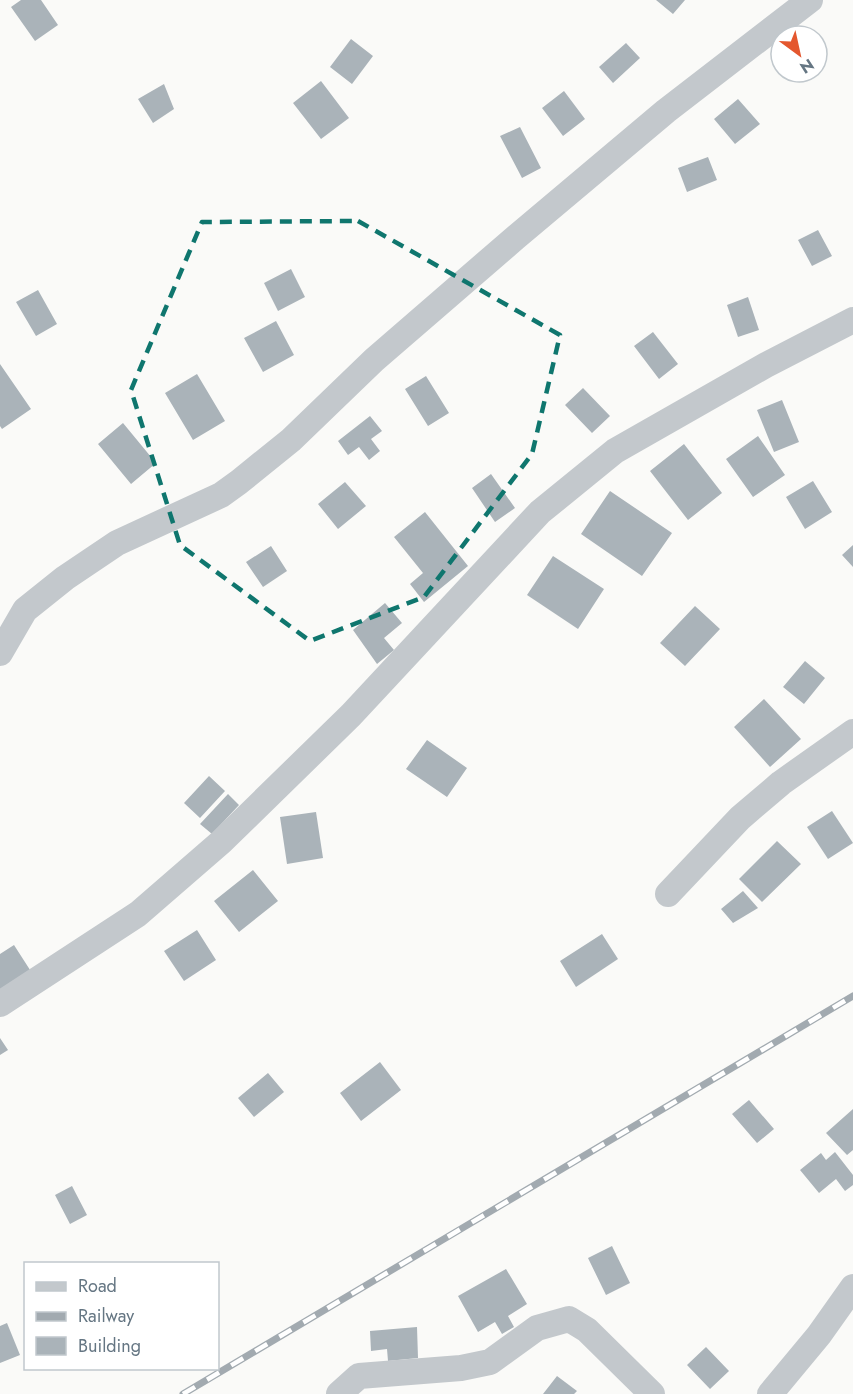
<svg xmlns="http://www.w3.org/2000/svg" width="853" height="1394" font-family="Jost,sans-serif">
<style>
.building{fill:#aab3b9}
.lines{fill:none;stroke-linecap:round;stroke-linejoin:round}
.street{stroke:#c3c8cc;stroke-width:26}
.rail-casing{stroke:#a2aab0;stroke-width:7}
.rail{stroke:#fff;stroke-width:4.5;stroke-dasharray:14;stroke-linecap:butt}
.marked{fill:none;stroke:#0f766e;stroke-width:4.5;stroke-dasharray:12 8;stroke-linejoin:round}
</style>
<rect width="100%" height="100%" fill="#fafaf8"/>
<path class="building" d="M21 0H41L58 25 35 41 11 7Z
M656 0H685L673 14Z
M351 39 373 56 352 84 330 67Z
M626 43 640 58 613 83 599 67Z
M321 81 349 118 321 139 293 103Z
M164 84 174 109 153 123 138 99Z
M564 91 585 119 563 136 542 108Z
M738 99 760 124 735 144 714 119Z
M520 127 541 168 522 178 500 136Z
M708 157 717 180 687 192 678 168Z
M818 230 832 256 812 266 798 240Z
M291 269 305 297 278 311 264 283Z
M38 290 57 324 36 336 16 302Z
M748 297 759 330 738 337 727 305Z
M276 321 294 355 263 372 244 338Z
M653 332 678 364 659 379 634 346Z
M0 364 31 409 2 429 0 426Z
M197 374 225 421 193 440 165 393Z
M426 376 449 413 428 426 405 389Z
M583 388 610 416 592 433 565 405Z
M782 400 799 442 774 452 757 410Z
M370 416 382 431 371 439 380 451 369 460 359 447 348 455 338 441Z
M123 423 156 463 131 484 98 444Z
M758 436 785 475 753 497 726 459Z
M684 444 722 493 688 520 650 471Z
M491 474 515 508 495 522 472 488Z
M813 481 832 512 805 529 786 497Z
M345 482 366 506 338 529 318 504Z
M610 491 672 533 642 576 581 534Z
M425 512 468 566 424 602 410 584 423 573 394 537Z
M853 545V567L842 555Z
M271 546 287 571 263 587 246 562Z
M553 556 604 589 578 629 527 595Z
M385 603 402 623 384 638 394 650 377 664 353 630Z
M695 606 720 629 685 666 660 643Z
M805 661 825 678 804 704 783 687Z
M764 699 801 739 770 767 734 727Z
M427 740 467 768 447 797 406 769Z
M209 776 225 791 200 818 184 803Z
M228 794 239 805 212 834 200 824Z
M832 811 853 843 828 859 807 827Z
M316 812 323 858 287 864 280 817Z
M777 841 801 864 762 902 739 879Z
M253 870 278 901 239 932 214 901Z
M743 891 758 908 733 923 721 909Z
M197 930 216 960 184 981 164 951Z
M602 934 618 959 576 987 560 961Z
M14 945 32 973 0 994V954Z
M0 1038 8 1050 0 1055Z
M380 1062 401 1090 361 1121 340 1093Z
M268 1073 284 1092 254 1117 238 1098Z
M749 1100 774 1129 757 1143 732 1114Z
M853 1109V1150L847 1155 826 1133Z
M835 1152 853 1175V1185L845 1191 836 1179 819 1193 800 1170 821 1153 826 1160Z
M72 1186 87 1215 70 1224 55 1195Z
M612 1246 630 1283 606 1295 588 1258Z
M506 1269 527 1304 508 1316 514 1327 502 1334 495 1322 478 1332 458 1296Z
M7 1323 20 1355 0 1363V1326Z
M417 1327 418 1358 388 1361 387 1349 371 1351 370 1331Z
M706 1347 729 1371 710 1389 687 1365Z
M557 1376 577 1391 574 1394H543Z"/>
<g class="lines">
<path class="street" d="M0 653 25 610 65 578 117 543 221 495 239 482 291 440 374 360 515 238 666 111 810 0
M668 894 740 818 781 783 853 732
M0 1004 138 914 221 842 351 715 540 512 615 451 766 365 853 320
M339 1394 359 1376 461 1368 490 1362 537 1328 569 1319 587 1330 652 1394
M770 1394 819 1335 853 1287"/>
<g class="rail-casing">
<path id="rail" d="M183 1394 853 996"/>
</g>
<use href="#rail" class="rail"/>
</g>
<path class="marked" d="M358 221 560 335 532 454 424 597 310 641 180 545 131 390 202 222Z"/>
<rect x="24" y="1262" width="195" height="108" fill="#ffffff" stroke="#c1c8cd" stroke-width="1.5"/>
<rect x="36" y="1282" width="30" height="9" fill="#c3c8cc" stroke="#c1c8cd" stroke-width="1.5"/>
<text x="78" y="1292" font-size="18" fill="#657683">Road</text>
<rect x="36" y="1312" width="30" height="9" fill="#a2aab0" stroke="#c1c8cd" stroke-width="1.5"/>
<text x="78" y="1322" font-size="18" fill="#657683">Railway</text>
<rect x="36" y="1337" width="30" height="18" fill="#aab3b9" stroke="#c1c8cd" stroke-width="1.5"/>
<text x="78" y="1352" font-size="18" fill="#657683">Building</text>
<g transform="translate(799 54) rotate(147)"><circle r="28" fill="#ffffff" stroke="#c1c8cd" stroke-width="1.5"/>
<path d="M0-4.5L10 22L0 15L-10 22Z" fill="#e4572e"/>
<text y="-9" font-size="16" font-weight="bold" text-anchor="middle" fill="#657683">N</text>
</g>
</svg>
